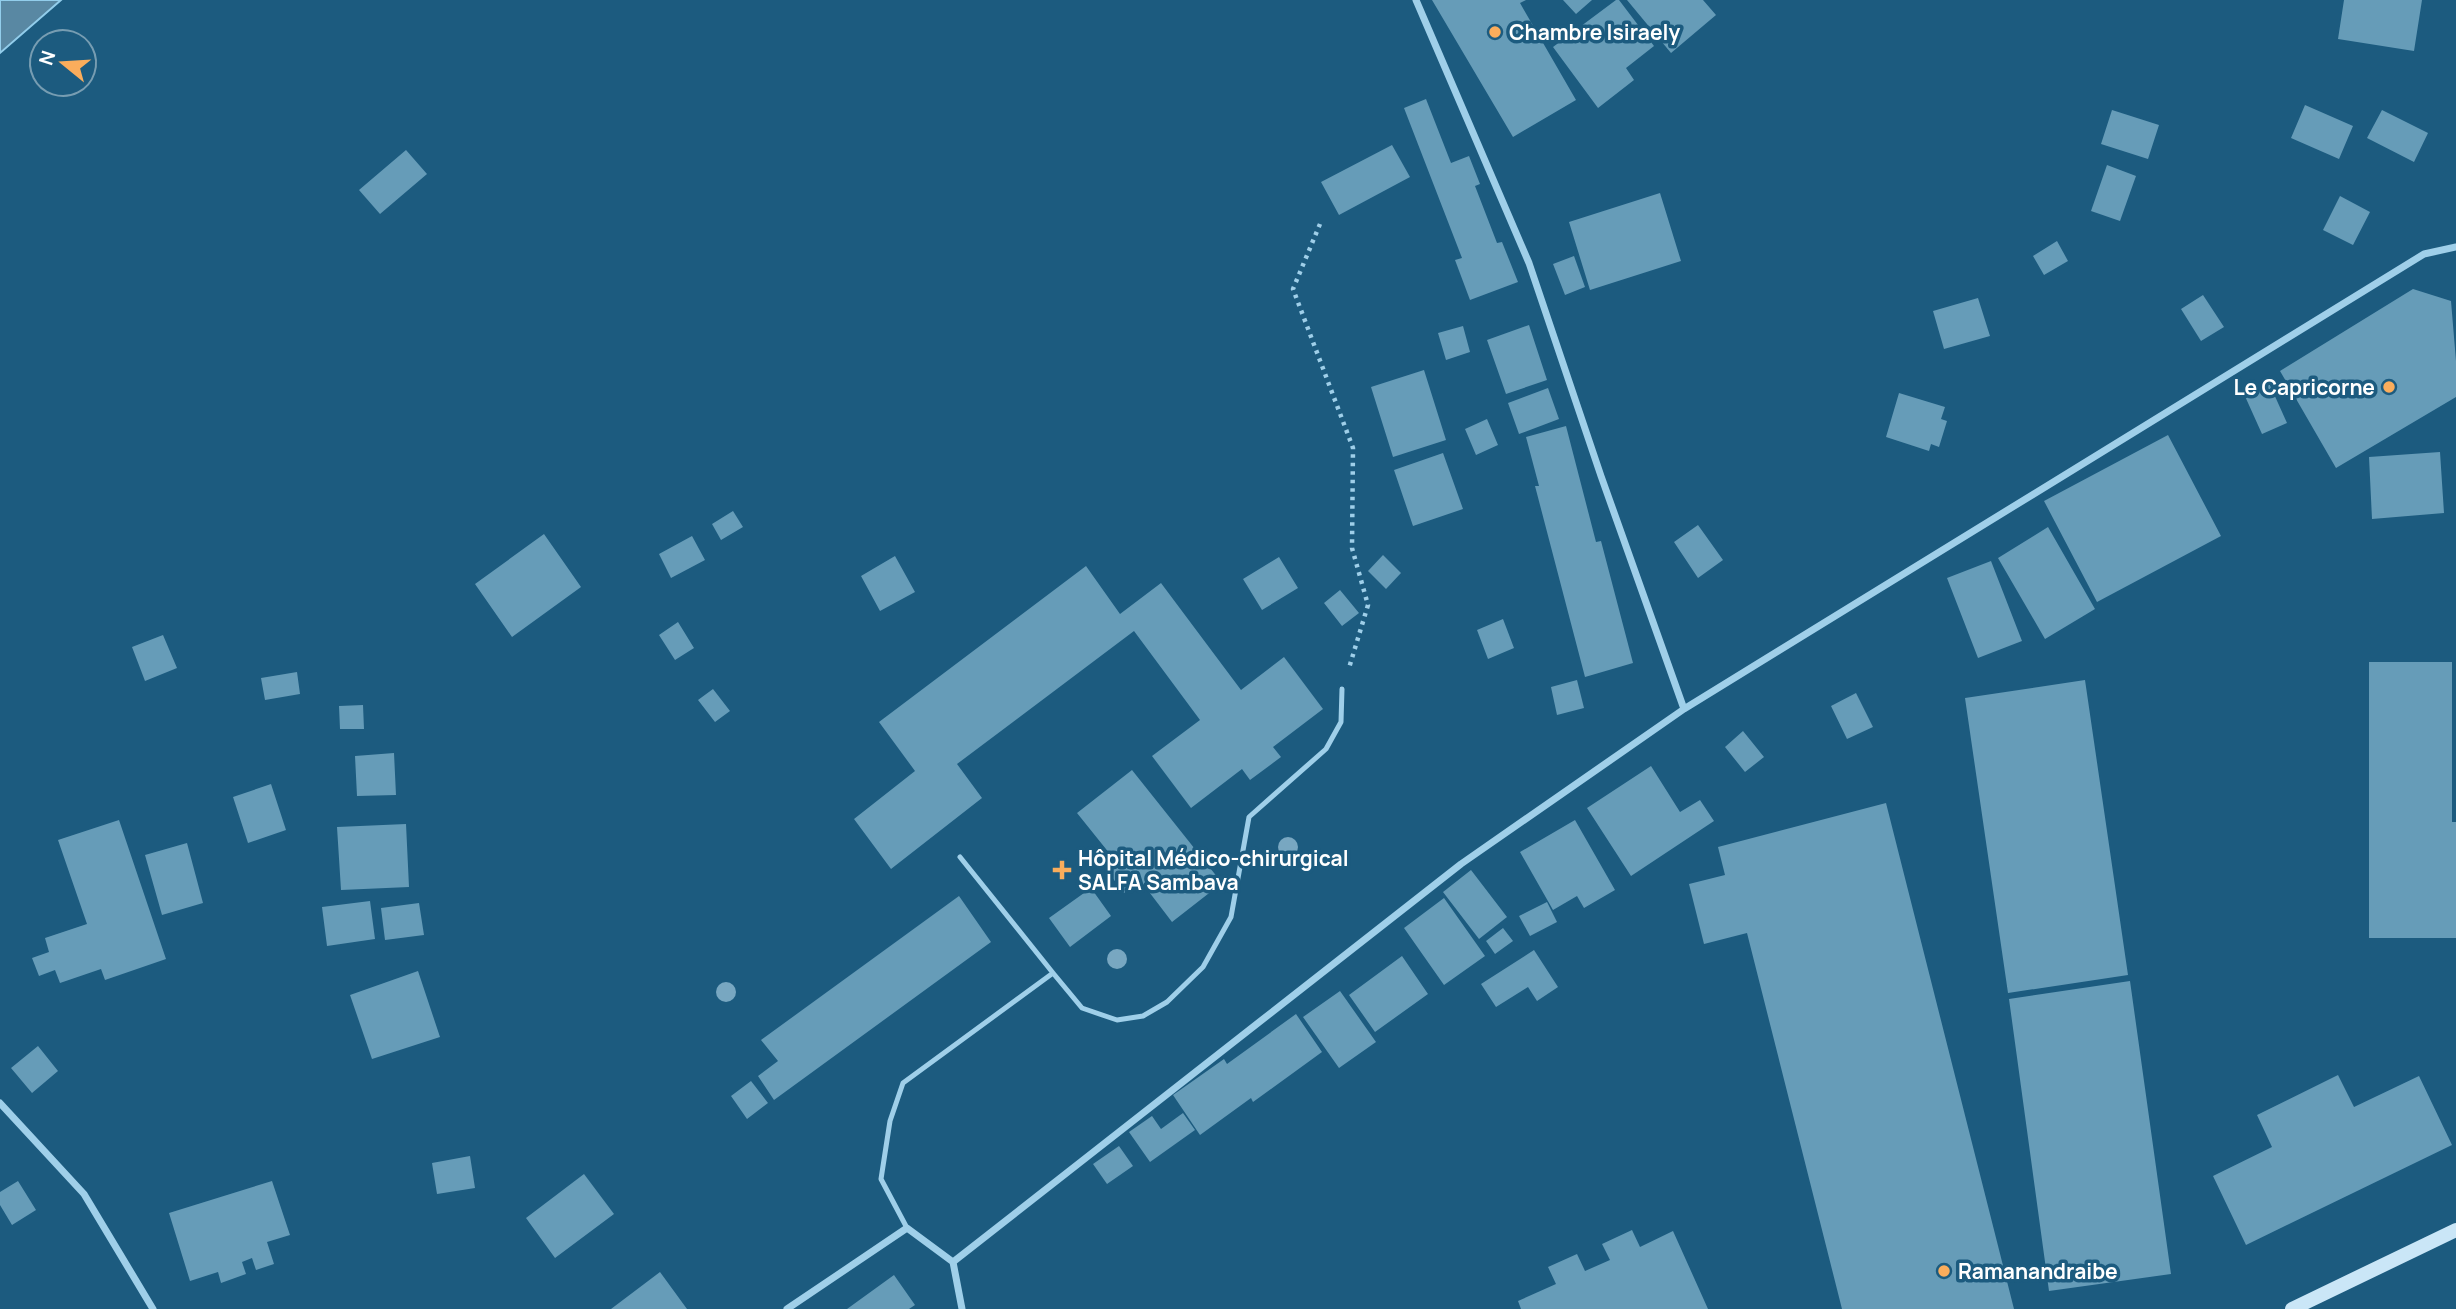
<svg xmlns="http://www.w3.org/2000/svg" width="2456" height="1309" font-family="Manrope,sans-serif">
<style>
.water{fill:#5988a3;stroke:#92cdeb;stroke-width:2}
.building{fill:#669cb8}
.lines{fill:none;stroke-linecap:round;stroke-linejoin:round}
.path{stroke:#9fcfe9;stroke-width:4.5;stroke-dasharray:3.5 5;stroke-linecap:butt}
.lane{stroke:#9fcfe9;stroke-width:5}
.street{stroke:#9fcfe9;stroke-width:7}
.secondary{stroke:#cae6f7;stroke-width:14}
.tree{fill:#78a7c1}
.poi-dot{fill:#faad5c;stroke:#1c5b7f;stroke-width:2.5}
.labels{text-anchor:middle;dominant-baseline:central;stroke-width:7;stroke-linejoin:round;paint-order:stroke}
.poi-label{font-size:21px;font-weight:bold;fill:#fff;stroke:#1c5b7f;text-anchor:start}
</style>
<rect width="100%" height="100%" fill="#1c5b7f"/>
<path class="water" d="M0 0H61L0 53Z"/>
<path class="building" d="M1432 0H1526L1520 3 1576 100 1513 137Z
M1563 0H1592L1576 14Z
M1616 0H1619L1654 46 1626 68 1634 80 1598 108 1553 47Z
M1627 0H1703L1716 15 1671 53Z
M2344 0H2422L2414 51 2338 39Z
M1426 99 1451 163 1469 156 1480 184 1475 186 1497 243 1502 242 1518 282 1470 300 1455 260 1462 258 1404 108Z
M2305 105 2353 126 2339 159 2291 138Z
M2112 110 2159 125 2148 159 2101 144Z
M2382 110 2428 133 2414 162 2367 138Z
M1392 145 1410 177 1339 215 1321 182Z
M406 150 427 174 380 214 359 190Z
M2107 165 2136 176 2120 221 2091 211Z
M1660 193 1681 261 1590 290 1569 222Z
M2340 196 2370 212 2353 245 2323 230Z
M2057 241 2068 261 2044 275 2033 256Z
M1574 256 1585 287 1565 295 1553 264Z
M2413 289 2451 301 2456 361V397L2336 468 2280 371Z
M2203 295 2224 327 2201 341 2181 309Z
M1978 298 1990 336 1944 349 1933 311Z
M1529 325 1547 380 1506 394 1487 340Z
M1463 326 1470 352 1446 360 1438 333Z
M1424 370 1446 440 1393 457 1371 387Z
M2269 383 2287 423 2262 434 2244 394Z
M1548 388 1559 419 1519 434 1508 403Z
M1899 393 1945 407 1941 419 1947 421 1939 447 1931 444 1929 451 1886 437Z
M1487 419 1498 445 1476 455 1465 429Z
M1566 426 1596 542 1601 541 1633 663 1585 677 1535 486H1539L1526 437Z
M2168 435 2221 536 2097 602 2044 501Z
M2440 452 2444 513 2372 519 2369 457Z
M1443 453 1463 509 1413 526 1394 470Z
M733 511 743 527 721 540 712 524Z
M1698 525 1723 560 1698 578 1674 542Z
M2048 527 2095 609 2045 639 1998 558Z
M544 534 581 587 512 637 475 584Z
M692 536 705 560 671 578 659 554Z
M1383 555 1401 573 1386 589 1368 571Z
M895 556 915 592 880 611 861 576Z
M1279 557 1298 588 1262 610 1243 579Z
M1991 561 2022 641 1978 658 1947 578Z
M1086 566 1120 614 1161 583 1241 690 1284 657 1323 709 1273 747 1281 757 1250 780 1242 769 1191 808 1152 756 1200 720 1134 631 957 764 982 798 891 869 854 819 915 771 879 722Z
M1340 590 1359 613 1342 626 1324 603Z
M1503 619 1514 648 1488 659 1477 630Z
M678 622 694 648 675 660 659 635Z
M163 635 177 668 145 681 132 647Z
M2369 662H2452V822H2456V938H2369Z
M297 672 300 694 265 700 261 678Z
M1577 680 1584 708 1557 715 1551 687Z
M2085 680 2128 975 2008 993 1965 698Z
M713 689 730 711 715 722 698 700Z
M1856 693 1873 727 1847 739 1831 706Z
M363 705 364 729H340L339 706Z
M1743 731 1764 757 1745 772 1725 747Z
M394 753 396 795 357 796 355 756Z
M1651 766 1680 812 1700 800 1714 821 1631 876 1587 808Z
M1132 770 1222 883 1172 922 1140 880 1124 893 1108 872 1118 864 1077 813Z
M271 784 286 830 248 843 233 797Z
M1886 803 2014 1309H1842L1747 933 1704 944 1689 884 1725 875 1718 847Z
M119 820 166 959 105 980 101 969 60 983 55 970 39 976 32 958 49 952 45 938 87 924 58 840Z
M1575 820 1615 890 1584 908 1577 896 1553 910 1520 852Z
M406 824 409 887 341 890 337 827Z
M187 843 203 903 162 915 145 855Z
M1471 870 1507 917 1479 939 1443 892Z
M1091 888 1111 916 1070 947 1049 918Z
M959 896 991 942 774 1100 758 1076 778 1061 761 1040Z
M1444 898 1485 956 1444 985 1404 928Z
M370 901 375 939 327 946 322 907Z
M1547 902 1557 922 1530 936 1519 916Z
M419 903 424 935 385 940 381 908Z
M1503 928 1513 941 1495 954 1486 941Z
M1534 950 1558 987 1537 1001 1528 987 1496 1007 1481 984Z
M1402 956 1428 994 1375 1032 1349 995Z
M418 971 440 1037 372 1059 350 995Z
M2130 981 2171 1274 2049 1291 2009 999Z
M1340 991 1376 1042 1339 1068 1303 1017Z
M1296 1014 1322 1052 1253 1102 1251 1098 1200 1135 1173 1095 1224 1059 1227 1064Z
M38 1046 58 1071 32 1093 11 1068Z
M2338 1075 2354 1107 2419 1076 2452 1145 2246 1245 2213 1176 2272 1147 2257 1115Z
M751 1081 768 1103 747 1119 731 1096Z
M1183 1113 1195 1130 1150 1162 1129 1132 1152 1116 1161 1129Z
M1119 1146 1133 1166 1107 1184 1093 1164Z
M470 1156 475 1188 437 1194 432 1163Z
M584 1174 614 1214 555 1258 526 1218Z
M18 1181 36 1210 12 1225 0 1205V1192Z
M272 1181 290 1235 267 1242 274 1264 256 1270 252 1258 242 1262 246 1274 221 1283 218 1272 190 1281 169 1213Z
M1632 1230 1640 1247 1673 1231 1708 1309H1521L1518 1301 1556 1284 1548 1267 1577 1254 1585 1271 1610 1260 1602 1244Z
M660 1272 687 1309H611Z
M894 1275 915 1305 909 1309H847Z"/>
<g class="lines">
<path class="path" d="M1320 224 1293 289 1353 448 1352 548 1368 605 1349 668"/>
<path class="lane" d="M1053 973 1082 1008 1117 1020 1143 1016 1167 1002 1203 967 1231 917 1249 817 1326 749 1341 722 1342 689
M907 1228 881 1179 890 1121 903 1083 1053 973 960 857"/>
<path class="street" d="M1416 0 1529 263 1601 476 1684 709
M0 1103 84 1194 153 1309
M787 1309 907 1228 953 1262
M962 1309 953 1262 1461 864 1684 709 2424 254 2456 247"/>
<path class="secondary" d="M2292 1309 2456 1230"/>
</g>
<g class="tree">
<circle cx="1288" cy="847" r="10"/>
<circle cx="1117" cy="959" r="10"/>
<circle cx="726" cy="992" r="10"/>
</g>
<g class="poi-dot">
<circle cx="1495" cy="32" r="7"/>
<circle cx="2389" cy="387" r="7"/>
<path d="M1058.5 859.5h7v7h7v7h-7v7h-7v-7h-7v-7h7z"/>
<circle cx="1944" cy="1271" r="7"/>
</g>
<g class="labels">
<g class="poi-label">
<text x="1509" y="32">Chambre Isiraely</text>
<text x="2375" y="387" text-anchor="end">Le Capricorne</text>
<text x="1078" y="858">Hôpital Médico-chirurgical<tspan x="1078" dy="24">SALFA Sambava</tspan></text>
<text x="1958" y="1271">Ramanandraibe</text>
</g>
</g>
<g transform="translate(63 63) rotate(288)"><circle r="33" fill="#1c5b7f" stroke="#779db2" stroke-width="2"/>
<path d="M0-5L12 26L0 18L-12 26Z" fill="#faad5c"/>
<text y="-10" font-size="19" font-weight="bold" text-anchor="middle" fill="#ffffff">N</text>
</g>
</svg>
